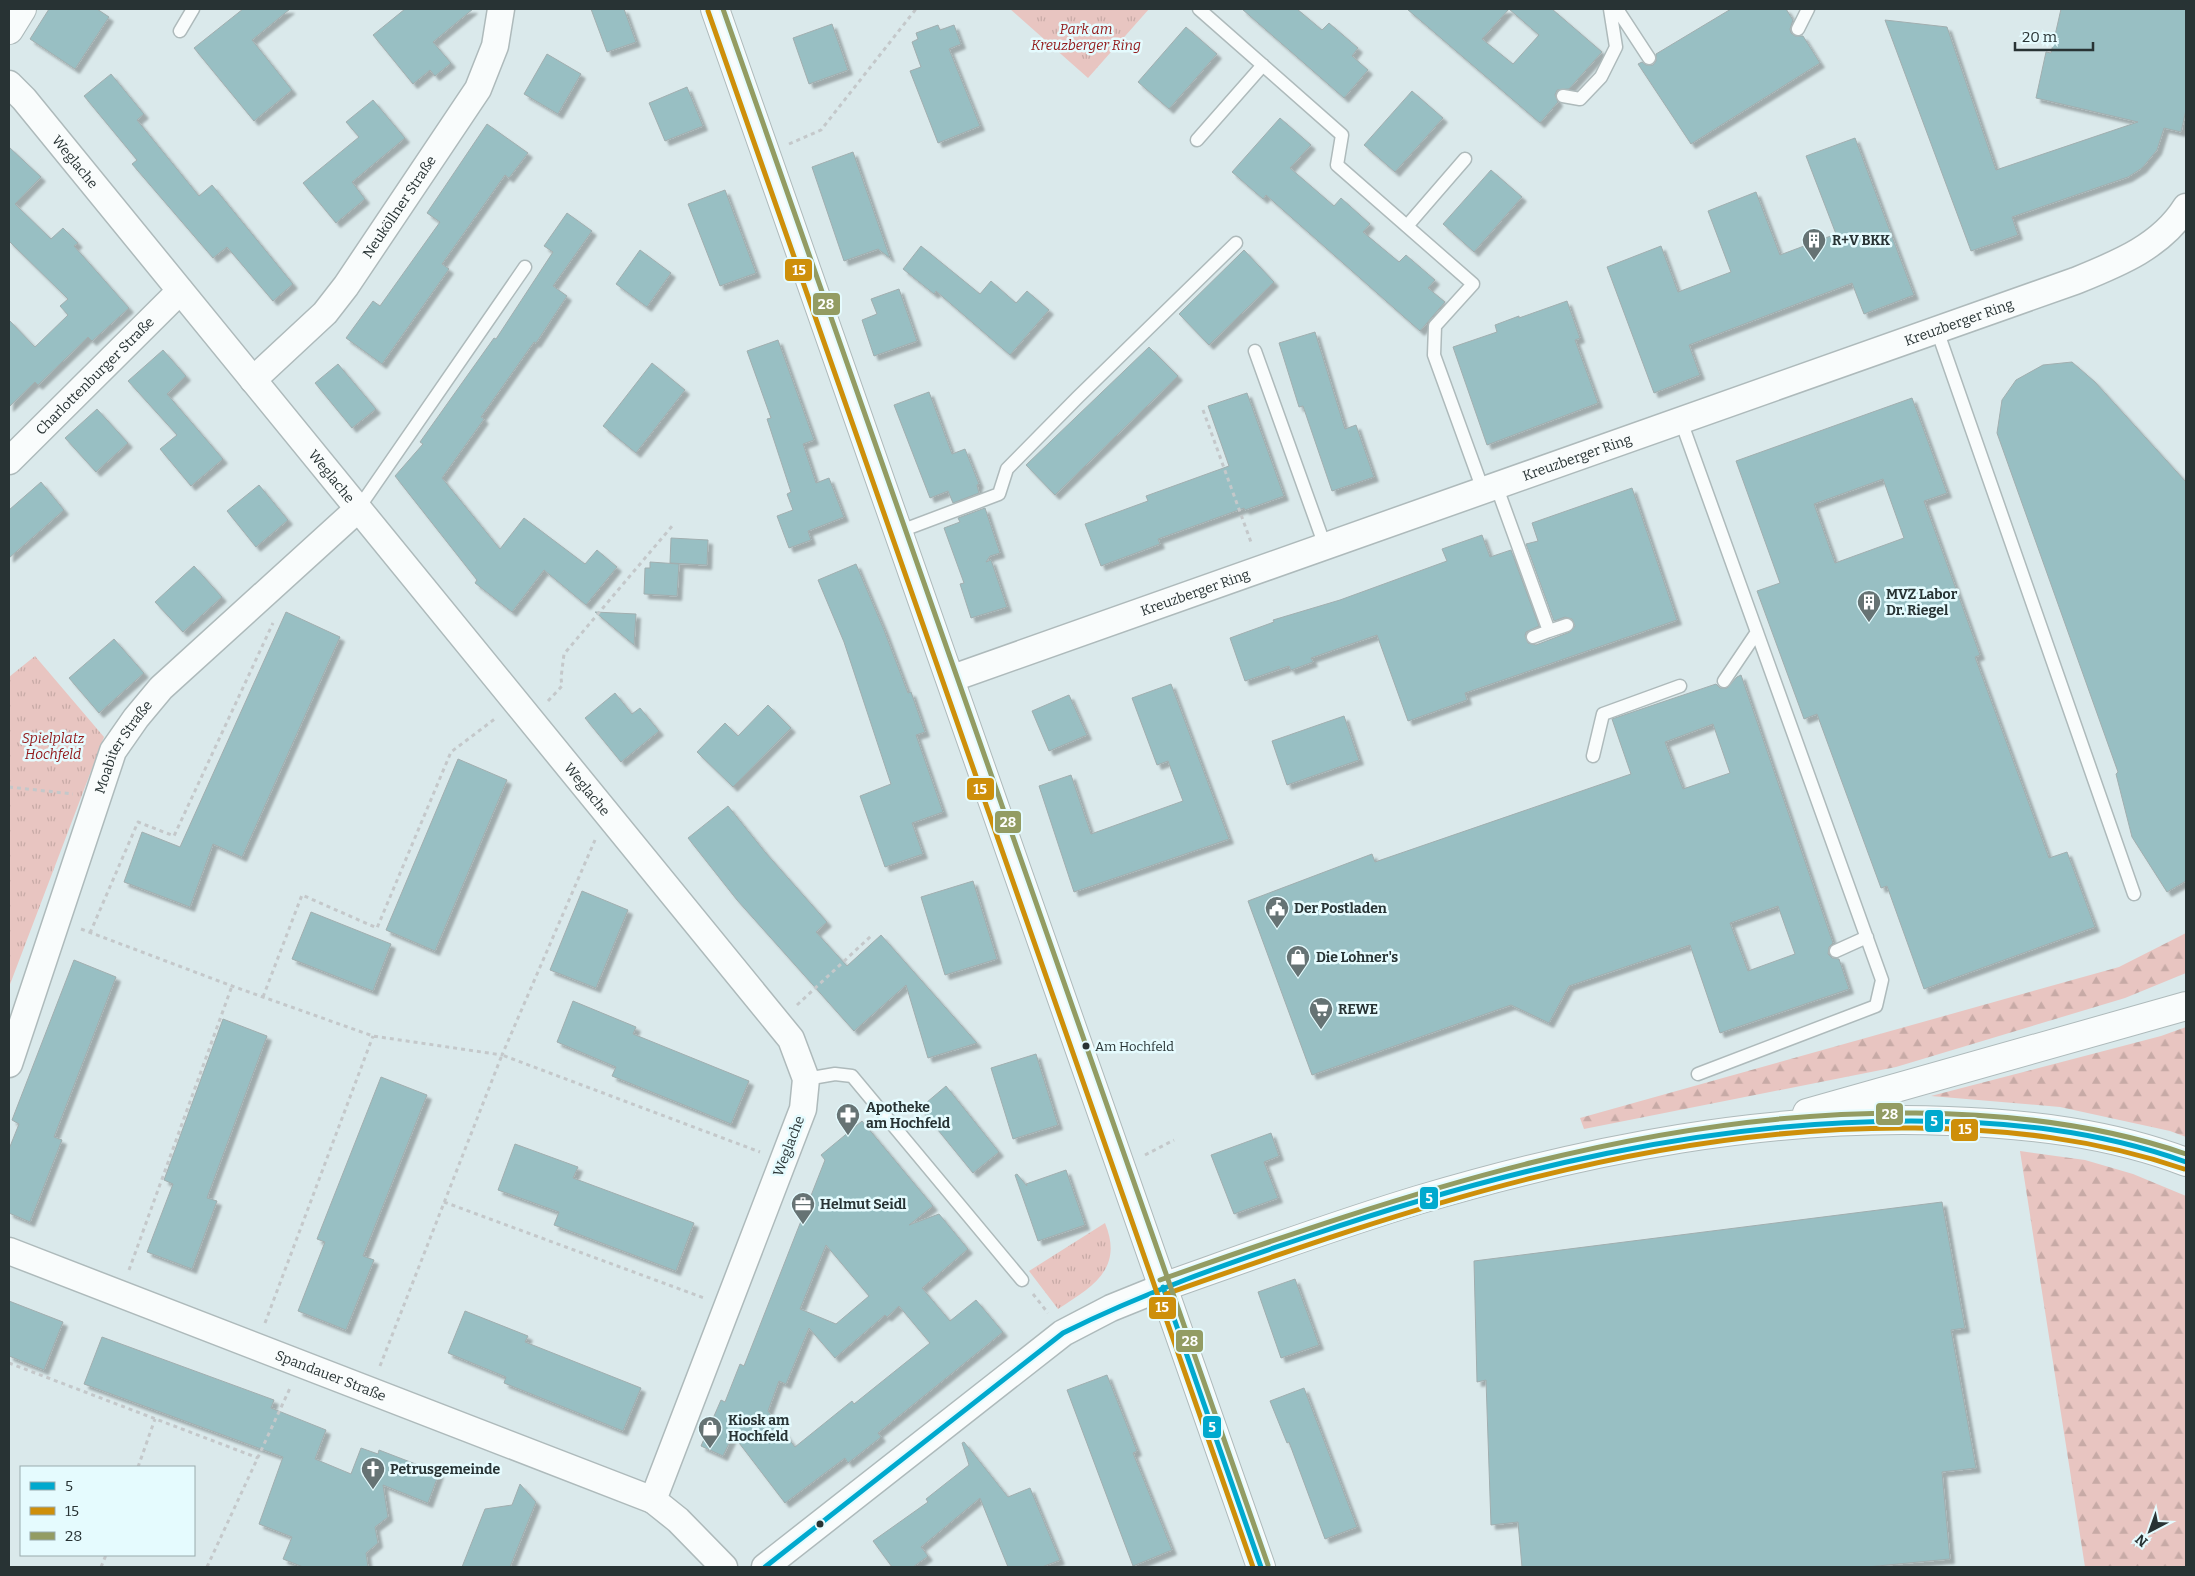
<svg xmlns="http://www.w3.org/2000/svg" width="2195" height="1576" font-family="Bitter,serif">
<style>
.forest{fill:url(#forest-firs)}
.park{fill:url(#park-tufts)}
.building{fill:#98bfc3;stroke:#a1aeaf;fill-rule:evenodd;filter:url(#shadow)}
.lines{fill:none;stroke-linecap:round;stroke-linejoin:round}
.lane-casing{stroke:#aebabb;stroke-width:15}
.street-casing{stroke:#aebabb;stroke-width:29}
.secondary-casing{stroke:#aebabb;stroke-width:30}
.highway-casing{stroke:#aebabb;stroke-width:30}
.path{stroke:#c4c8ca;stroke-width:3;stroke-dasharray:4 4;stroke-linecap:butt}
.lane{stroke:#f9fcfc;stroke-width:12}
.street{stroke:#f9fcfc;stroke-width:26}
.secondary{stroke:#f9fcfc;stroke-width:28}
.highway{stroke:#f9fcfc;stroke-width:28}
.bus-1-casing{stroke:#e5fbfe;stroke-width:9}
.bus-2-casing{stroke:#e5fbfe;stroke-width:9}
.bus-3-casing{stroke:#e5fbfe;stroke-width:9}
.bus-1{stroke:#00a9ce;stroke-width:5}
.bus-2{stroke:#ce8f0a;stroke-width:5}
.bus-3{stroke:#939c63;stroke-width:5}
.bus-dot{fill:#283334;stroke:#e5fbfe;stroke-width:2}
.labels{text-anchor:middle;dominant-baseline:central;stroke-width:5;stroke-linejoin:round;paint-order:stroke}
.bus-label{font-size:13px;fill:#283334;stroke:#e5fbfe;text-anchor:start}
.park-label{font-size:14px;font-style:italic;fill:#93191a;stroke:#e5fbfe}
.street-label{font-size:14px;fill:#283334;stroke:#e5fbfe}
.poi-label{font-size:14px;font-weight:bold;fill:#283334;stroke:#e5fbfe;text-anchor:start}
.line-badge{stroke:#e5fbfe;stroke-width:2}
.badge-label{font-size:14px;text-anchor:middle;font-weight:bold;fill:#fff}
</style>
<defs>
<pattern id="forest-firs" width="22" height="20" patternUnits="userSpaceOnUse" patternTransform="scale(1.25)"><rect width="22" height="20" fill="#e8c5c1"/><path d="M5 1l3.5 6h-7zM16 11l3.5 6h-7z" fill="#c7aaa6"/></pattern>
<pattern id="park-tufts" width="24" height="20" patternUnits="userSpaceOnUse" patternTransform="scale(1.25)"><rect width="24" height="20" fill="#e8c5c1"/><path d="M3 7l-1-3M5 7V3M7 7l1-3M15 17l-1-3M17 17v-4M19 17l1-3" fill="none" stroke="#c7aaa6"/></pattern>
<filter id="shadow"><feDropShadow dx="4.5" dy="4.5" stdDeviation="1" flood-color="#0004"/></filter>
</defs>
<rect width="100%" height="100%" fill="#dae9eb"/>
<path class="forest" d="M2186 933V973L2125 998 1896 1067 1584 1129 1580 1118 2119 967Z
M2186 1027V1137L2170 1131 2060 1107 1931 1096 2161 1036Z
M2020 1151 2085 1160 2133 1174 2186 1196V1567H2085Z"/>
<path class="park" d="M1010 9H1149L1088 78Z
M35 656 104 737 9 987V677Z
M1105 1223C1124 1269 1092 1287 1058 1309L1029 1271Z"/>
<path class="building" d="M49 9H97L109 17 75 69 30 39Z
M243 9H290L252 40 292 90 254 121 194 48Z
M405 9H473L433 42 451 63 435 76 430 70 413 84 373 35Z
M591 9H624L636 42 607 52Z
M1242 9H1297L1322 30 1329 23 1358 48 1352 56 1368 70 1344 98Z
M1407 9H1509L1482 39 1513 64 1539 35 1509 9H1552L1602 52 1569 89 1557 90 1555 95 1558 102 1540 123Z
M1731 9H1786L1793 20 1790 29 1791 33 1795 36H1803L1820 63 1691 144 1638 64 1642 62 1646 65H1653L1656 61V54Z
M2061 9H2186V110L2181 132 2164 128 2157 150 2142 168 2128 177 2012 217 2018 235 1971 251 1885 20 1947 27 1996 170 2138 122 2036 98 2046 52 2051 53Z
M832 24 848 70 809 84 793 38Z
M938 25 940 30 954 25 961 44 949 49 980 126 938 143 910 71 921 67 912 42 918 39 916 33Z
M1186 27 1217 54 1169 109 1138 82Z
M547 54 581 74 558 114 524 94Z
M111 74 144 114 137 120 199 196 212 185 293 284 273 301 227 247 213 258 132 164 137 160 84 96Z
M687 87 703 126 665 141 649 103Z
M1412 91 1443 118 1395 172 1364 145Z
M373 100 405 138 352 182 365 199 336 223 303 183 359 137 346 122Z
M1280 118 1311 145 1290 168 1334 206 1341 198 1370 224 1363 232 1399 262 1406 255 1435 280 1428 288 1445 302 1420 331 1266 195 1263 199 1232 172Z
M487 124 528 153 509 178 505 175 442 264 449 269 382 364 346 338 373 301 380 306 440 222 427 213Z
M1855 138 1914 295 1864 314 1852 283 1689 345 1700 375 1654 393 1607 267 1661 246 1678 292 1731 272 1708 211 1756 192 1780 255 1836 234 1806 156Z
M9 147 41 177 15 204 51 239 63 228 78 243 74 246 129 308 92 341 88 337 38 385 35 382 9 407V320L35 347 68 315 60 306 68 299 9 241Z
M853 152 890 258 878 249 844 261 812 167Z
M1491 170 1522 197 1474 252 1443 224Z
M725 190 756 273 720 286 688 204Z
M567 213 592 231 553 286 567 296 536 343 534 342 481 417 484 419 442 478 500 549 524 518 585 564 597 550 617 567 586 605 544 570 512 612 475 583 477 580 395 476 423 444 420 442 494 338 496 339 553 252 544 246Z
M921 246 980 294 991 281 1016 303 1027 291 1049 310 1010 355 936 291 934 294 903 269Z
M640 250 671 273 647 307 616 284Z
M1244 250 1274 282 1209 345 1179 314Z
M899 289 917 341 874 356 862 320 877 314 871 299Z
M1567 301 1580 338 1575 340 1598 403 1487 445 1453 347 1497 332 1495 325 1519 316V318Z
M1315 332 1345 429 1356 425 1374 477 1332 491 1303 406 1299 407 1279 343Z
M778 340 814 440 803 444 816 483 829 478 844 517 808 531 811 540 789 548 777 516 793 510 787 494 791 492 767 419 771 418 747 351Z
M1149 347 1178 376 1055 495 1026 465Z
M163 350 186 376 167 394 223 459 191 486 160 449 177 435 128 381Z
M2072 362 2095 382 2186 482V881L2167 892 2132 837 2116 774 2118 772 1997 433 2002 400 2016 380 2043 365Z
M652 363 685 390 636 453 603 426Z
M338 364 376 409 352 428 315 383Z
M929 392 952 454 965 449 979 484 977 485 979 493 953 503 948 491 930 498 894 405Z
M1247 393 1284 496 1245 510 1244 508 1158 539 1160 544 1101 566 1085 524 1148 501 1146 496 1229 466 1208 406Z
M1912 398 1947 493 1924 501 1980 655 1975 657 2049 858 2067 852 2095 927 1924 989 1887 886 1881 888 1817 714 1804 719 1757 591 1780 583 1736 461ZM1883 479 1904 538 1835 563 1814 504Z
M97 409 128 443 96 472 65 438Z
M41 482 64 510 9 558V510Z
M259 485 288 520 256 547 227 511Z
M1632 488 1677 620 1465 693 1467 700 1408 721 1377 635 1311 658 1313 662 1291 670 1289 666 1245 681 1230 638 1274 622 1273 620 1340 600 1447 561 1442 549 1482 535 1490 557 1511 550 1539 626 1526 632 1525 636 1528 643 1536 645 1570 632 1575 626 1572 619 1565 617 1554 621 1526 544 1538 541 1532 523Z
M985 508 1000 553 990 556 986 562 991 560 1007 607 971 618 960 584 964 583 944 528 960 522 958 518Z
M671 538 708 540 707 565 670 563Z
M650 562 679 564 677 596 644 594 645 568H650Z
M856 564 884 630 908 693 911 692 925 732 916 735 943 812 912 823 923 854 885 867 860 796 891 784 844 642 818 580Z
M194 566 222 597 183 632 155 602Z
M286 612 340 637 242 857 213 844 190 907 124 882 142 832 180 847Z
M595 612 636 614 634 645Z
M114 639 144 673 99 713 69 678Z
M1741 675 1833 943 1829 947 1828 954 1832 958 1839 959 1849 989 1720 1033 1690 945 1569 986 1549 1023 1511 1005 1312 1075 1248 901 1372 854 1375 862 1631 774 1612 719 1716 684 1720 688H1727L1737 677ZM1713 724 1730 773 1683 789 1665 742ZM1778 906 1795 954 1748 971 1730 923Z
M1171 684 1229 839 1074 892 1039 786 1071 775 1091 834 1183 801 1168 761 1157 765 1132 698Z
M615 693 632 714 640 708 659 731 621 762 585 718Z
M1069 695 1087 735 1049 751 1032 711Z
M768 705 791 728 733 787 697 752 725 723 738 736Z
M1344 716 1359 760 1287 785 1272 741Z
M458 759 507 780 435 951 386 930Z
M728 806 765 852 827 922 816 932 847 966 881 935 977 1043 928 1058 906 985 854 1031 737 900 688 838Z
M973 881 997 959 945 975 921 897Z
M582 891 628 910 596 988 550 970Z
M311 912 391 944 373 991 292 959Z
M74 960 116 977 54 1137 62 1140 30 1222 9 1213V1149L19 1124 12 1120Z
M573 1001 636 1027 633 1034 749 1081 731 1124 612 1076 616 1067 557 1042Z
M223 1019 267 1036 207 1198 217 1201 192 1269 147 1252 173 1184 164 1180Z
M1036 1054 1058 1125 1013 1139 991 1068Z
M381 1077 427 1095 363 1256 374 1260 346 1330 298 1311 325 1242 317 1239Z
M946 1086 999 1152 973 1173 920 1108Z
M862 1121 933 1206 909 1225 939 1214 968 1249 922 1288 950 1321 976 1300 1003 1332 878 1433 881 1437 848 1463 845 1458 785 1503 733 1435 723 1456 701 1446 721 1400 725 1402 740 1364 744 1366 825 1160 821 1155ZM826 1245 869 1296 836 1324 800 1309ZM899 1306 930 1343 854 1404 852 1401 795 1447 768 1411 779 1381 786 1384 809 1328 835 1358 885 1315 887 1317Z
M1271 1133 1279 1156 1264 1162 1278 1198 1234 1214 1211 1155Z
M515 1144 578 1167 573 1178 694 1223 676 1271 554 1225 559 1212 498 1190Z
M1066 1170 1085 1225 1038 1241 1015 1175 1017 1174 1027 1186 1026 1184Z
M1942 1202 1965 1328 1951 1330 1976 1468 1942 1472 1950 1559 1867 1567H1522L1518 1522 1491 1525 1486 1380 1477 1382 1474 1261Z
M1295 1279 1319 1345 1281 1358 1258 1292Z
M9 1301 63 1322 44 1370 9 1356Z
M465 1311 528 1336 525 1342 641 1388 623 1431 504 1383 506 1377 448 1353Z
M102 1337 274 1400 271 1408 326 1430 315 1459 351 1474 361 1448 378 1454 379 1450 439 1473 428 1503 383 1485 388 1517 375 1527 378 1543 366 1553 368 1567H303L283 1559 292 1537 259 1524 283 1457 84 1384Z
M1107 1375 1137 1451 1133 1453 1172 1550 1133 1566 1067 1390Z
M1304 1388 1357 1527 1325 1539 1289 1442 1287 1443 1270 1401Z
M964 1442 1008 1497 1030 1488 1060 1560 1042 1567H1008L980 1498 921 1547 928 1556 913 1567H892L873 1541 928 1502 926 1499 969 1465 962 1443Z
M520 1484 536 1502 510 1567H462L485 1509 512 1505Z"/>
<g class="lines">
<g class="lane-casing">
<path id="lane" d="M1199 9 1342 135 1337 165 1473 284 1435 326 1434 355 1483 490
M1617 9 1649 58
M1798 29 1808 9
M180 31 193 9
M1563 96 1580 99 1601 77 1616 47 1610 9
M1197 140 1263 65
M1407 226 1465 159
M1937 330 2134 894
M1255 351 1325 546
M1681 421 1882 980 1876 1006 1698 1074
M1496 485 1549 631 1567 625
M358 509 525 267
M898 532 999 494 1007 469 1078 397 1236 243
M1533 637 1549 631
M1724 681 1757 632
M1593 756 1603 714 1680 686
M1836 951 1867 937
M806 1079 835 1074 852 1076 1022 1280"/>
</g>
<g class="street-casing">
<g id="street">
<path id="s1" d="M9 84 24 99 791 1039 806 1079 803 1109 653 1500 678 1520 724 1567"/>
<path id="s2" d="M253 380 325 313 346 286 478 89 495 46 501 9"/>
<path id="s3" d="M9 461 180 291"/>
<path id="s4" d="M950 679 2075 281C2117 264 2161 247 2186 207"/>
<path id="s5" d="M9 1064 113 751 136 718 161 688 358 509"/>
<path id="s6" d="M9 1251 653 1500"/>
<path d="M765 1567 1063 1333 1111 1308 1163 1287"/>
</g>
</g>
<g class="secondary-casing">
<path id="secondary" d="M715 9 1261 1567
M9 30 22 9"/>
</g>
<g class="highway-casing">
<path id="highway" d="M1807 1113 2186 1006
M1163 1287C1248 1257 1332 1226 1418 1200 1589 1149 1769 1114 1948 1121 2029 1124 2110 1133 2186 1162"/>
</g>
<path class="path" d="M789 144 821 130 916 9
M1203 410 1252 545
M548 701 562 686 561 678 564 654 673 525
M9 787 73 794
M81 929 232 986 373 1036 502 1055 595 840
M90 933 138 822 174 836 273 623
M263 997 302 895 377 928 451 752 496 718
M797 1005 871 936
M1145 1155 1174 1140
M444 1202 704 1298
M129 1270 232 986
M1033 1294 1048 1313
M265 1323 373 1036
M9 1363 258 1458
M380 1366 502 1055 760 1152
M138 1467 155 1419
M101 1567 106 1555
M207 1567 291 1386"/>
<use href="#lane" class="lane"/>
<use href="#street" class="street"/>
<use href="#secondary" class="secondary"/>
<use href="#highway" class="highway"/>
<g class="bus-1-casing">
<path id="bus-1" d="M1163 1287 1261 1567
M765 1567 1063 1333C1143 1293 1228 1263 1312 1235 1506 1169 1706 1121 1911 1121 2005 1121 2097 1130 2186 1162"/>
</g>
<g class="bus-2-casing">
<path id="bus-2" d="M708 11 1253 1567
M1166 1294C1409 1208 1653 1125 1915 1128 2007 1129 2096 1139 2184 1169"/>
</g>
<g class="bus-3-casing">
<path id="bus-3" d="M723 9 1268 1565
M1160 1280C1406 1193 1651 1110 1916 1113 2008 1114 2099 1124 2186 1154"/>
</g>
<use href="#bus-1" class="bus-1"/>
<use href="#bus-2" class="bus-2"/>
<use href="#bus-3" class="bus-3"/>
</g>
<defs>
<g id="building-pin" transform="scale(1.25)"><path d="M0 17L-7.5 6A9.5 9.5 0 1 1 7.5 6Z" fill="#667374" stroke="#e5fbfe"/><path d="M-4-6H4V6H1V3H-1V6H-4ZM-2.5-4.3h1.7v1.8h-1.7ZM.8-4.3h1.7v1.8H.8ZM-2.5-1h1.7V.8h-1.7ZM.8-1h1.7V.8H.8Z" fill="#fff"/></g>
<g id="civic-pin" transform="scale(1.25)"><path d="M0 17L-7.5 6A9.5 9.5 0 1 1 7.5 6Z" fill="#667374" stroke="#e5fbfe"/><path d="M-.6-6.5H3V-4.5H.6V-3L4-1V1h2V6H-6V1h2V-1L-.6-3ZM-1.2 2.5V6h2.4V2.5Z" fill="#fff"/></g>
<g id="shop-pin" transform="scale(1.25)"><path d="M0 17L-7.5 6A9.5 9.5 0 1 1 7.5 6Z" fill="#667374" stroke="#e5fbfe"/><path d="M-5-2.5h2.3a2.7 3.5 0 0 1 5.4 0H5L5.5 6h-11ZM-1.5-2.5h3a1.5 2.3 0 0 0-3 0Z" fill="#fff"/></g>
<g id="supermarket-pin" transform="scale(1.25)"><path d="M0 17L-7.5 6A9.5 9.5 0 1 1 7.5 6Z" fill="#667374" stroke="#e5fbfe"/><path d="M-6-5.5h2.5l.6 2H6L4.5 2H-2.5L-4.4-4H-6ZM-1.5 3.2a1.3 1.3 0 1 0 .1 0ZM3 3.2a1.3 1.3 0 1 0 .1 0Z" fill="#fff"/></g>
<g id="pharmacy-pin" transform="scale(1.25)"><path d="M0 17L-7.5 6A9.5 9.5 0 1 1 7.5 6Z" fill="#667374" stroke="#e5fbfe"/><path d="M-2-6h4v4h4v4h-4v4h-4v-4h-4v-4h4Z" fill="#fff"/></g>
<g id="office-pin" transform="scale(1.25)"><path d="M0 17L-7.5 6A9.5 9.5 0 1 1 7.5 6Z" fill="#667374" stroke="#e5fbfe"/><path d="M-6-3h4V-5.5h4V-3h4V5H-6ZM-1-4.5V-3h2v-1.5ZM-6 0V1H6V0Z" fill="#fff"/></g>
<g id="church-pin" transform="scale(1.25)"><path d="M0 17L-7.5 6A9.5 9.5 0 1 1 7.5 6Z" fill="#667374" stroke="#e5fbfe"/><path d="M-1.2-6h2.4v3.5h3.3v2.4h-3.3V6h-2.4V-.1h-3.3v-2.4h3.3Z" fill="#fff"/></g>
</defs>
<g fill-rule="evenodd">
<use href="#building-pin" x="1814" y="240"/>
<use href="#building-pin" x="1869" y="602"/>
<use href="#civic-pin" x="1277" y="908"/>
<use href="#shop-pin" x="1298" y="957"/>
<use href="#supermarket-pin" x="1321" y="1009"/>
<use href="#pharmacy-pin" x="848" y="1115"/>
<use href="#office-pin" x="803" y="1204"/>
<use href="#shop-pin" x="710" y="1428"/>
<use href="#church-pin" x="373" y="1469"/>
</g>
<g class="bus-dot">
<circle cx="1086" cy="1046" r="4.5"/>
<circle cx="820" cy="1524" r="4.5"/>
</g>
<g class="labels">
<g class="bus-label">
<text x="1095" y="1046">Am Hochfeld</text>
</g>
<g class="park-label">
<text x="1086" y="29">Park am<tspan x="1086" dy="16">Kreuzberger Ring</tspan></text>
<text x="53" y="738">Spielplatz<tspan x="53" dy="16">Hochfeld</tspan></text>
</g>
<g class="street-label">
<text stroke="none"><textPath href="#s1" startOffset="102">Weglache</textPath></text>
<text stroke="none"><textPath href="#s2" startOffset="228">Neuköllner Straße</textPath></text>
<text stroke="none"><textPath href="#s4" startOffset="1070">Kreuzberger Ring</textPath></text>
<text stroke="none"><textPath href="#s3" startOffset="121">Charlottenburger Straße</textPath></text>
<text stroke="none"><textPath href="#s4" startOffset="665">Kreuzberger Ring</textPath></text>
<text stroke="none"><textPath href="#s1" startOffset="508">Weglache</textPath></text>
<text stroke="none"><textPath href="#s4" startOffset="260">Kreuzberger Ring</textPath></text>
<text stroke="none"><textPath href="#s5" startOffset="338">Moabiter Straße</textPath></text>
<text stroke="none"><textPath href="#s1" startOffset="912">Weglache</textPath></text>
<text transform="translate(789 1146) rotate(-69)">Weglache</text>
<text stroke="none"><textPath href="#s6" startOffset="345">Spandauer Straße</textPath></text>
</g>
<g class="poi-label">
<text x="1832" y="240">R+V BKK</text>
<text x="1886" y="594">MVZ Labor<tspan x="1886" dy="16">Dr. Riegel</tspan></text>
<text x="1294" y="908">Der Postladen</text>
<text x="1316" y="957">Die Lohner's</text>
<text x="1338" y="1009">REWE</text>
<text x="866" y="1107">Apotheke<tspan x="866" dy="16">am Hochfeld</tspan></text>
<text x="820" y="1204">Helmut Seidl</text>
<text x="728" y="1420">Kiosk am<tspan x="728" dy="16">Hochfeld</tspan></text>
<text x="390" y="1469">Petrusgemeinde</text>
</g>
</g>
<g class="line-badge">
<rect x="784" y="258" width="29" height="24" rx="5" fill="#ce8f0a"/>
<rect x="812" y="292" width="29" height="24" rx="5" fill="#939c63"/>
<rect x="966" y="777" width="29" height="24" rx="5" fill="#ce8f0a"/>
<rect x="994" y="810" width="28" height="24" rx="5" fill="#939c63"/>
<rect x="1875" y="1102" width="29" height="24" rx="5" fill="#939c63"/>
<rect x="1924" y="1109" width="20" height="24" rx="5" fill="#00a9ce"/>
<rect x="1950" y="1118" width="29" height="24" rx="5" fill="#ce8f0a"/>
<rect x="1419" y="1186" width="20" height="24" rx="5" fill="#00a9ce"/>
<rect x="1148" y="1296" width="29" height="24" rx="5" fill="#ce8f0a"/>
<rect x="1175" y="1329" width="29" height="24" rx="5" fill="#939c63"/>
<rect x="1202" y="1415" width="20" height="24" rx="5" fill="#00a9ce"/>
</g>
<g class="badge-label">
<text x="799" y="275">15</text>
<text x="826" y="309">28</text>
<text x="980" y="794">15</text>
<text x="1008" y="827">28</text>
<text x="1890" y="1119">28</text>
<text x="1934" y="1126">5</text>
<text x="1965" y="1134">15</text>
<text x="1429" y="1203">5</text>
<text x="1162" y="1312">15</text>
<text x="1190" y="1346">28</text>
<text x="1212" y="1432">5</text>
</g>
<rect width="2195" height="1576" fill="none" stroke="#283334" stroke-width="20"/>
<rect x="20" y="1466" width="175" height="90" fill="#e5fbfe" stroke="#99abad"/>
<rect x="30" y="1482" width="25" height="8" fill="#00a9ce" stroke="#99abad"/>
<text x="65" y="1491" font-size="15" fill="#283334">5</text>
<rect x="30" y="1507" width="25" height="8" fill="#ce8f0a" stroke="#99abad"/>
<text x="65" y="1516" font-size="15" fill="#283334">15</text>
<rect x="30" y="1532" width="25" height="8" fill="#939c63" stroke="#99abad"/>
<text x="65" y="1541" font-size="15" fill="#283334">28</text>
<g transform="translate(2150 1531) rotate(221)" stroke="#e5fbfe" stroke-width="4" paint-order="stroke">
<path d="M0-4L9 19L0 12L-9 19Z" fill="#283334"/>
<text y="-8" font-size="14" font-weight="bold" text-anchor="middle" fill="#283334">N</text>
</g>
<path d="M2015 42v8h78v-8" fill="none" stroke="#283334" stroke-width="2.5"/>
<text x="2022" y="42" font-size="15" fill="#283334" stroke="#e5fbfe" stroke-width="4" paint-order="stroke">20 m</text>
</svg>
